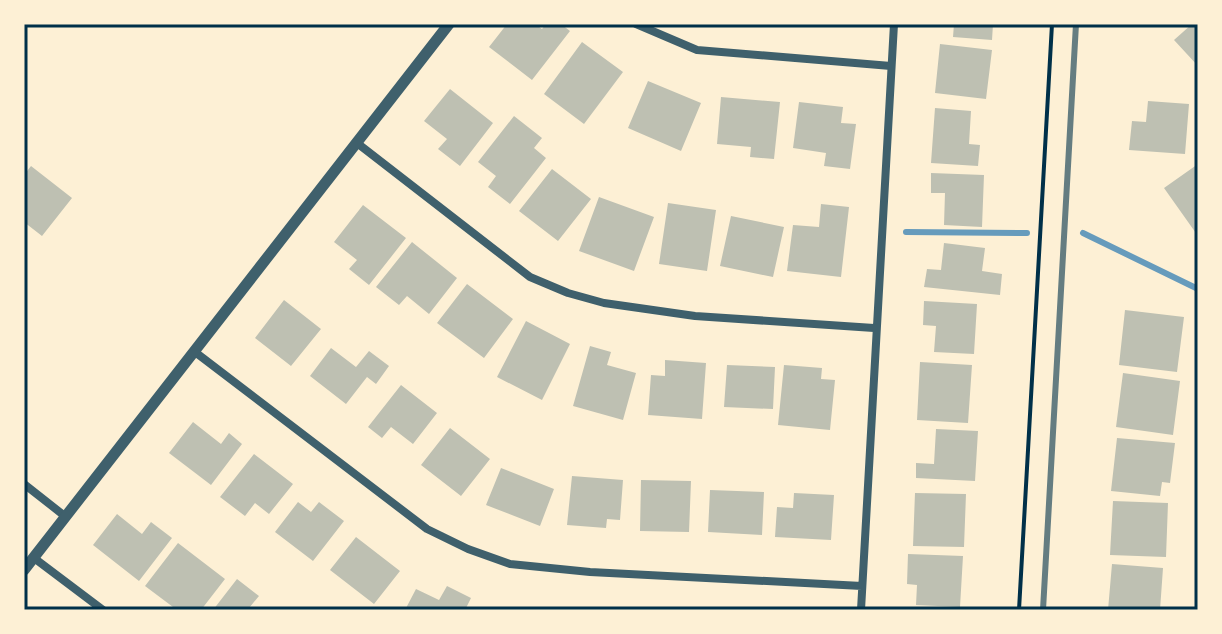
<svg xmlns="http://www.w3.org/2000/svg" width="1222" height="634" font-family="Signika,sans-serif">
<style>
.lines{fill:none;stroke-linecap:round;stroke-linejoin:round}
.stream{stroke:#669bbc;stroke-width:6}
.building{fill:#bec0b2}
.path{stroke:#003049;stroke-width:4}
.minor{stroke:#3f606c;stroke-width:8}
.tertiary{stroke:#3f606c;stroke-width:11}
.rail{stroke:#657d81;stroke-width:6}
.neatline{fill:none;stroke:#003049;stroke-width:3}
</style>
<rect width="100%" height="100%" fill="#fdf0d5"/>
<g class="lines">
<path class="stream" d="M906 232 1027 233
M1083 233 1198 289"/>
</g>
<path class="building" d="M507 24H535L542 29 546 24H561L570 31 532 80 489 47Z
M954 24H993L992 40 953 37Z
M1192 24H1198V66L1174 40Z
M582 42 623 72 584 124 544 94Z
M940 44 992 50 986 99 935 93Z
M648 81 701 103 681 151 628 128Z
M450 89 493 123 460 166 438 149 447 139 424 121Z
M721 97 780 102 774 159 750 157 751 147 717 144Z
M1148 101 1189 104 1185 154 1129 150 1132 121 1146 122Z
M799 102 843 107 841 123 856 124 850 169 824 166 826 153 793 148Z
M935 108 971 111 969 144 980 145 978 166 931 163Z
M514 116 542 138 534 148 546 158 510 204 488 187 496 176 478 162Z
M1198 164V236L1164 188Z
M31 166 72 198 42 236 24 222V175Z
M552 169 591 199 558 241 519 211Z
M931 173 984 175 982 227 944 225 945 193H931Z
M599 197 654 217 634 271 579 251Z
M668 203 716 210 707 271 659 264Z
M821 204 849 207 841 277 787 271 793 225 819 227Z
M363 205 406 238 369 285 349 269 357 260 334 242Z
M731 216 784 227 773 277 720 266Z
M412 242 457 278 429 314 407 296 399 305 376 287Z
M944 243 985 248 982 271 1002 274 1000 295 924 287 927 269 941 270Z
M467 284 513 319 484 358 437 323Z
M284 300 321 329 291 366 255 338Z
M924 301 977 304 974 354 934 352 936 326 923 325Z
M1125 310 1184 317 1177 372 1119 365Z
M526 321 570 344 542 400 497 377Z
M590 346 611 352 607 365 636 373 623 420 573 406Z
M331 348 356 367 369 351 389 366 376 384 367 377 346 404 310 376Z
M665 360 706 363 702 419 648 415 651 375 665 376Z
M920 362 972 365 968 423 917 420Z
M727 365 775 367 773 409 724 407Z
M784 365 822 368 821 379 835 380 830 430 778 425Z
M1123 373 1180 381 1173 435 1116 427Z
M401 385 437 413 413 444 391 427 382 438 368 427Z
M193 422 221 444 229 433 242 444 211 485 169 453Z
M450 428 490 459 461 496 421 465Z
M936 429 978 431 975 481 916 478V463L934 464Z
M1117 438 1175 443 1170 483 1162 482 1160 496 1111 491Z
M254 454 293 484 269 514 255 503 245 516 220 497Z
M501 468 554 489 540 526 486 505Z
M572 476 623 480 620 520 607 519 606 528 567 525Z
M641 480 691 481 689 532 640 531Z
M710 490 764 492 762 535 708 532Z
M794 493 834 495 831 540 775 537 777 507 793 508Z
M915 493 966 494 964 547 913 546Z
M1113 501 1168 503 1166 557 1110 555Z
M298 502 311 512 319 502 344 521 313 561 275 532Z
M117 514 142 534 151 522 172 538 139 581 93 545Z
M356 537 400 571 374 604 330 570Z
M178 543 225 579 201 610H177L145 586Z
M908 554 963 556 960 607 916 605 917 585 907 584Z
M1112 564 1163 568 1160 610H1108Z
M237 579 259 596 249 608 252 610H213Z
M447 586 471 598 465 610H405L416 589 439 600Z"/>
<g class="lines">
<path class="path" d="M1019 610 1052 24"/>
<path class="minor" d="M636 24 697 50 891 66
M357 143 530 277 568 293 604 303 695 316 874 328
M195 352 427 529 468 549 510 564 590 572 862 586
M24 484 66 517
M34 558 103 610
M861 610 894 24"/>
<path class="tertiary" d="M24 570 449 24"/>
<path class="rail" d="M1043 610 1076 24"/>
</g>
<rect width="1222" height="634" fill="none" stroke="#fdf0d5" stroke-width="52"/>
<rect x="26" y="26" width="1170" height="582" class="neatline"/>
</svg>
